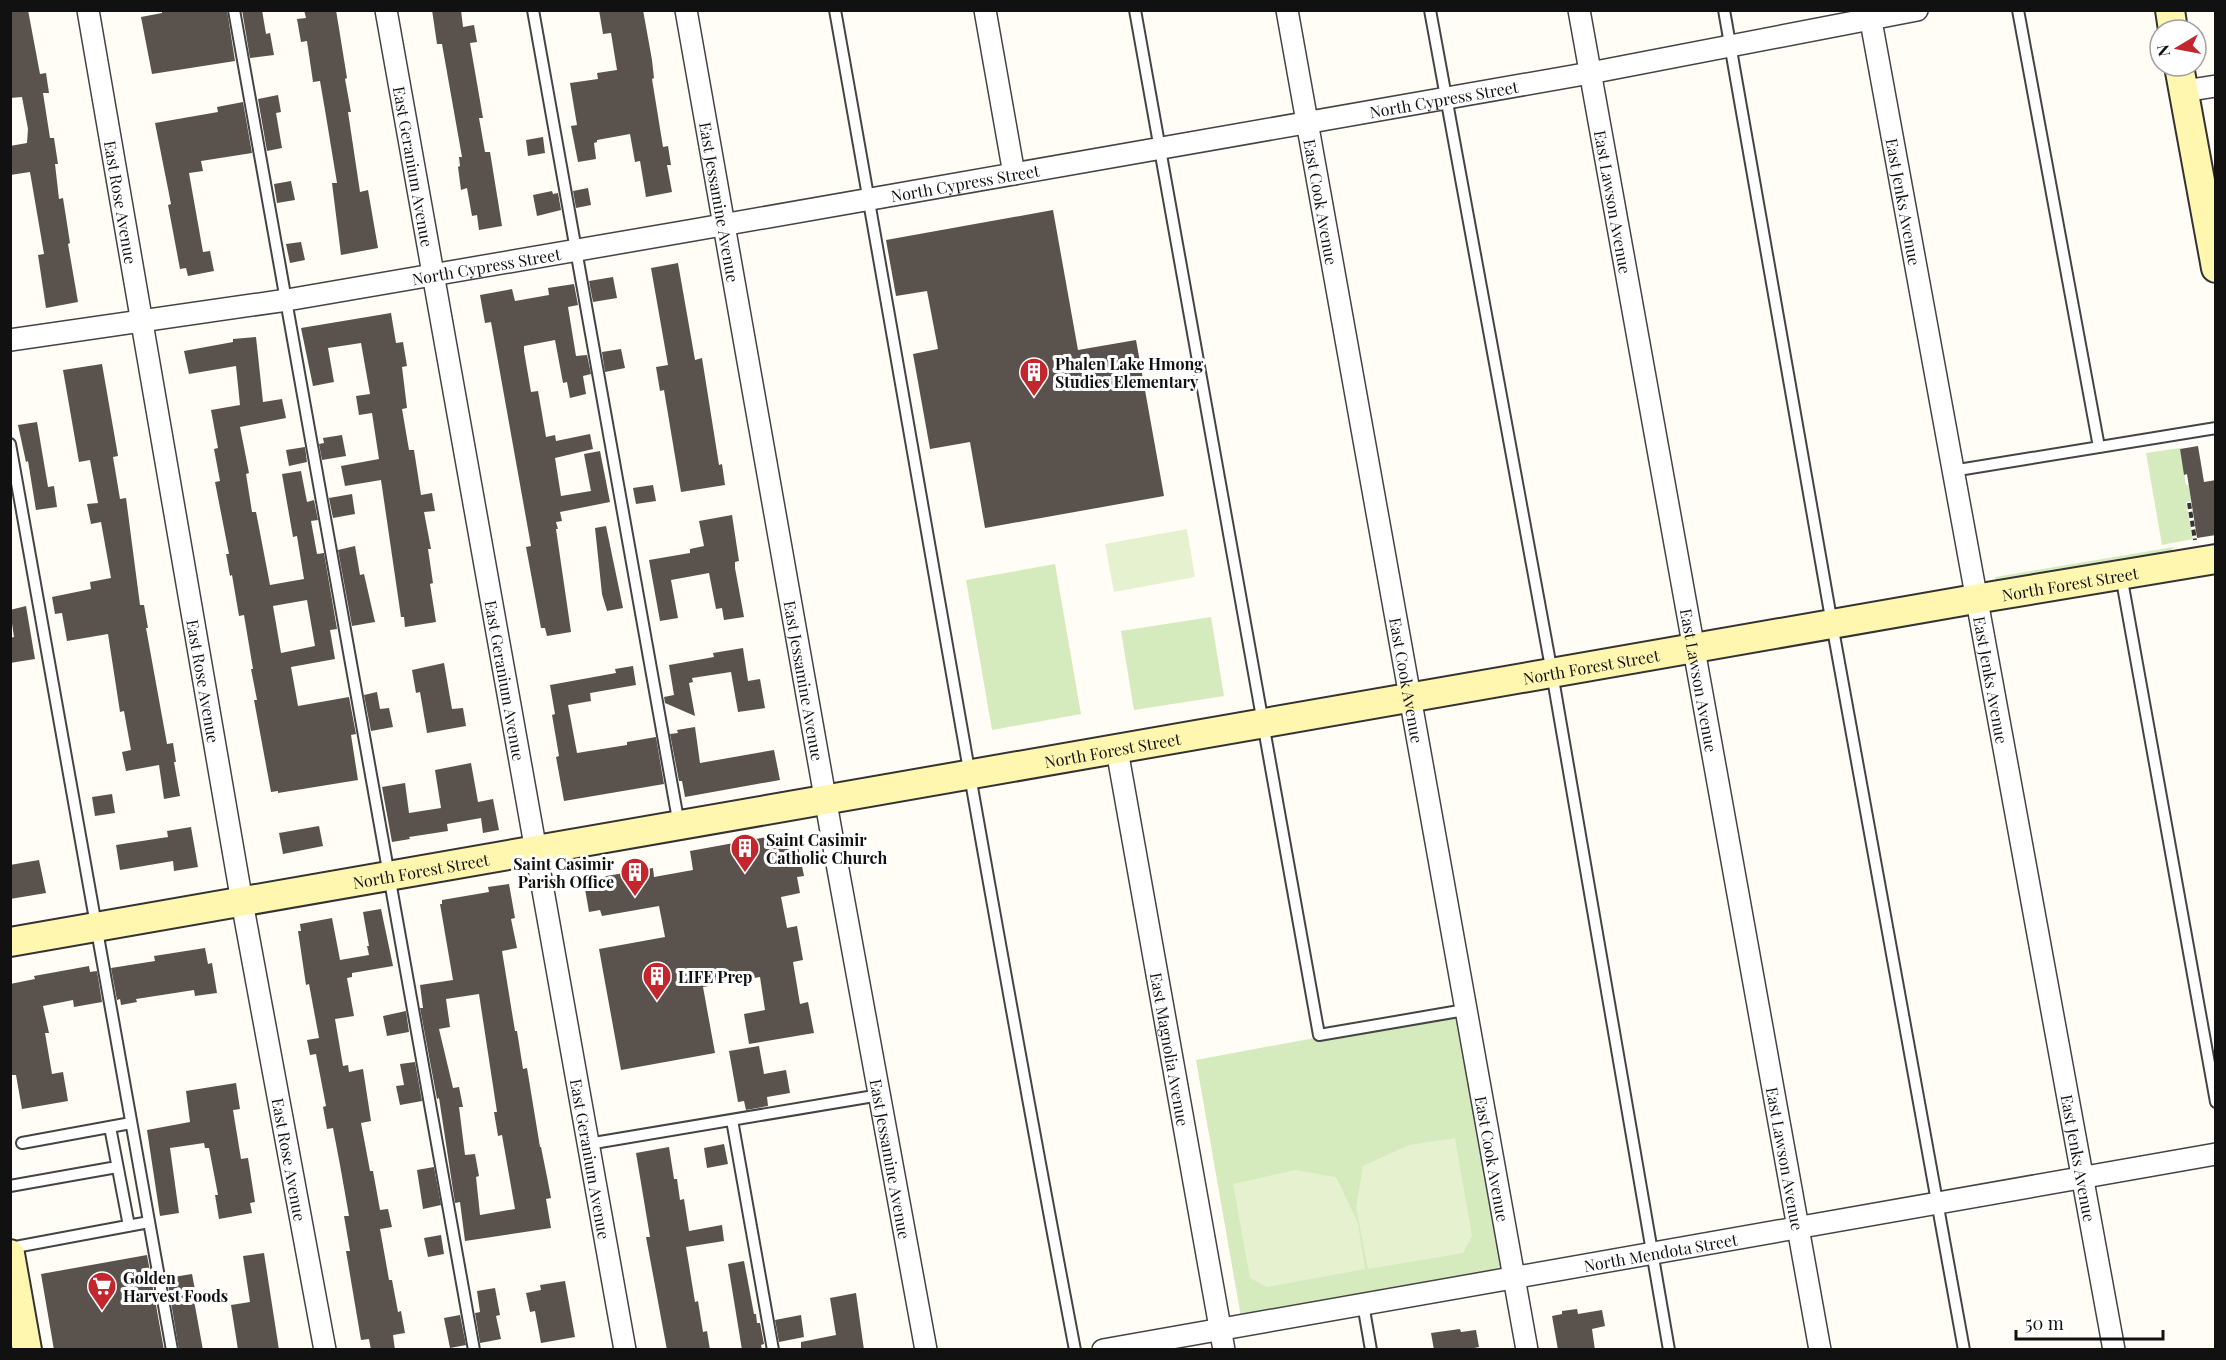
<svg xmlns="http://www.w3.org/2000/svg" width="2226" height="1360" font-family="'Playfair Display',serif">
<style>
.green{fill:#d5ebbd}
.pitch{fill:#e6f2cf}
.building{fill:#5a524d;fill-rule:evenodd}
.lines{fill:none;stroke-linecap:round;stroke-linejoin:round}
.lane-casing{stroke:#444;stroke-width:14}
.street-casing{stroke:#444;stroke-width:24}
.secondary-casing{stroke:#333;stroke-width:32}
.path{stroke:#333;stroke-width:4;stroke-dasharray:6 3;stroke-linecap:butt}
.lane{stroke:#fff;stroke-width:10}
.street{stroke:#fff;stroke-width:21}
.secondary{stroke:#fff6b0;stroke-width:28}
.labels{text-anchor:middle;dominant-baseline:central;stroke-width:6;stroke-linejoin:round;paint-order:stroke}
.street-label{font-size:16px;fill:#111;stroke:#fff}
.poi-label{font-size:16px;font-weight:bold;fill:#111;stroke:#fff;text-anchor:start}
</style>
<rect width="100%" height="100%" fill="#fffdf5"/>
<path class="green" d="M2180 448 2186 485H2189L2191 501 2186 502 2193 539 2162 545 2146 453Z
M2174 547 2171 552 1996 580 1995 577Z
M1055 564 1081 714 992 730 966 580Z
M1211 617 1224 696 1134 710 1121 631Z
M1465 1010 1514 1278 1242 1323 1196 1060Z"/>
<path class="pitch" d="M1187 529 1195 577 1114 592 1105 544Z
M1455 1138 1472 1236 1463 1253 1368 1269 1356 1207 1363 1166 1409 1145Z
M1295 1170 1336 1177 1358 1223 1365 1269 1267 1287 1250 1278 1233 1184Z"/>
<path class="building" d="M10 10H28L40 74 46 73 49 93H43L50 138H54L58 164H55L59 199 63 198 70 243 68 244 78 302 46 308 38 255 44 254 30 172 10 175V146L27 143 28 129 22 97 10 98Z
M162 10H227L235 61 152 74 141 17 162 13Z
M242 10H262L266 34 270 33 274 55 250 58Z
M304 10H336L347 78 345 79 351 112H348L360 192 368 190 378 248 341 255 332 183H337L326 116 320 81 313 82 307 41 301 42 297 19 306 18Z
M432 10H461L463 27 474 25 477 42 470 43 483 118H479L485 152H490L502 226 479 230 477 215 472 216 467 188 461 190 458 167 460 166 459 157H462L442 44H437Z
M599 10H643L652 60 654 78 652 79 663 147 668 146 671 165H667L672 192 646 197 640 161 635 162 630 134 597 140V142L594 143 596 159 578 162 571 126 577 125 570 83 598 79 597 73 617 70 611 33 603 34Z
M278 95 281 112 276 113 282 148 267 151 258 99Z
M243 102 252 153 201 161 203 171 189 173 203 252 210 251 214 271 188 276 186 268 180 269 168 205 171 204 155 123 218 112 217 107Z
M543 137 545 153 528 156 526 140Z
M291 181 295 200 277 203 274 184Z
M588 188 591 205 576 208 573 191Z
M552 191 553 194 558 193 561 210 537 216 533 195Z
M1053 210 1078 350 1136 340 1164 496 985 528 970 442 930 449 913 354 938 349 927 291 896 296 886 240Z
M301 242 305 260 290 263 286 244Z
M678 263 695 360 702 358 719 465 722 464 725 485 681 492 664 390 660 391 656 367 668 365 651 268Z
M613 277 617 298 593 302 589 281Z
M574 284 578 305 568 307 576 356 587 355 591 374 583 376 586 394 570 398 567 382 563 383 555 340 524 346V351L531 392 538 391 546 437 555 435 556 441 590 434 593 449 555 458 561 496 591 491 584 454 600 451 610 502 560 512 562 521 556 522 558 529H556L571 632 547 636 545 628H541L526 547 531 546 491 322 485 323 480 295 512 289 515 301 549 295 548 288Z
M391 313 396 343 403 342 407 366 402 367 407 408 402 409 409 450H414L421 495 432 493 435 511 424 512 431 549H428L433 583 430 584 436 622 405 627 404 617H401L381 480 345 486 341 466 379 459 372 413 359 415 356 396 370 394 361 343 328 348 334 382 313 386 301 328Z
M256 337 263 402 282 399 286 418 240 427 249 473 246 474 252 512H256L270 585 304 579 297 536 293 537 282 474 301 471 307 502 314 500 318 520 311 521 317 554 324 553 337 629 330 630 335 659 291 667 298 706 349 697 356 734 351 735 358 780 278 793V791L271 792 254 700H257L251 669H253L244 615 239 616 232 575 230 576 226 554H229L215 482 220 481 214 449 218 448 211 410 240 405 236 366 189 374 184 351 233 342V339ZM307 600 315 646 281 653 273 606Z
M621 349 625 368 605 372 602 352Z
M102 364 118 456 113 457 120 499 126 498 140 605H144L148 628H146L167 744 173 743 176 762H174L180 796 164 799 159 765 126 771 122 752 131 750 124 711 120 712 108 634 67 641 62 613 55 614 52 597 91 589 90 582 111 578 101 522 91 524 87 504 98 503 90 460 79 462 63 370Z
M37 422 48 487 54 486 57 507 36 510 28 461 26 462 18 425Z
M342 435 346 456 322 460 319 444 324 443 323 438Z
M2198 446 2204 482 2216 480V535L2197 538 2187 474 2184 475 2180 449Z
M305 447 307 462 289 466 286 450Z
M653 485 656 501 636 504 633 488Z
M352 494 355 514 333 518 329 498Z
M732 515 739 561 735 562V568L744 617 724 620 722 608 716 609 709 573 671 580 678 618 660 621 649 560 690 553V549L704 546 699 521Z
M606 526 623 608 607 611 602 594 595 528Z
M355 546 360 575 364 574 375 622 352 626 338 550Z
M26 606 35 659 10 663V638L14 637 10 610Z
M743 648 748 681 760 679 765 708 738 712 731 672 692 678 693 682 689 683 695 716 665 703 664 697 674 695 669 665 714 657 713 653Z
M444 663 452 709 463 708 466 726 427 733 420 692 416 693 412 670Z
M633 666 636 685 590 693 591 701 568 705 577 753 627 745V742L656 737 664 784 564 801 556 757 559 756 552 715 555 714 550 685 616 673 615 669Z
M377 692 380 709 389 708 393 727 371 731 364 695Z
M695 727 700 763 774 750 780 780 685 797 682 781H679L670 734 678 733 677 730Z
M471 763 478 802 493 799 499 830 483 833 481 818 447 824 448 831 409 837 410 839 392 842 382 787 405 783 409 813 441 808 435 770Z
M112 794 115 813 95 816 92 797Z
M319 826 323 846 283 854 279 833Z
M191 827 198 867 174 871 173 861 120 870 116 845 168 837 167 831Z
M789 833 792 848 798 846 804 876 797 877 800 893 781 897 787 928 797 926 803 960 793 962 800 1004 808 1002 814 1033 749 1044 744 1014 765 1010 760 977 703 987 715 1053 621 1070 599 949 665 937 659 906 602 916 600 910 589 912 585 889 597 887 595 878 653 868 654 877 693 870 690 851Z
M39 860 46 893 10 899V865Z
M509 884 515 918 511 919 517 948 502 951 515 1031H517L523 1069 527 1068 540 1147H541L548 1182 551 1198 546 1199 551 1228 465 1241 460 1202 455 1203 441 1111 439 1098 437 1099 420 1008H423L420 985 453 980 440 904H442V900L489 892 488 887ZM479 994 497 1112H494L498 1136 502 1135 515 1209 480 1215 476 1177 479 1176 475 1154 465 1155 459 1107H463L459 1087 453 1088 439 1029 450 1027 446 999Z
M381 909 393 966 352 973V977L347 978 354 1016 335 1019 343 1066 348 1065 349 1072 363 1069 371 1121 361 1123 370 1171H373L380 1210 388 1209 392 1227 380 1229 389 1280H392L398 1312 401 1311 405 1333 393 1335 395 1350H371L369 1339 361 1340 346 1251H350L344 1216H349L340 1165 333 1128 327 1129 323 1107 326 1106 316 1054 310 1055 307 1040 319 1038 309 984 306 985 298 931H301L300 924 332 918 340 960 369 955 367 946H369L363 912Z
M205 948 208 964 212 963 217 993 195 996 194 990 136 999 137 1002 121 1005 120 999 117 1000 111 968 155 961 154 956Z
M89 966 90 972 97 971 102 1002 74 1007 73 1000 43 1006 49 1033H45L52 1074 63 1072 68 1101 22 1109 16 1075H12L10 1065V984L35 979 34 976Z
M406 1011 409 1032 387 1036 383 1016Z
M759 1046 764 1074 786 1070 790 1093 767 1097 768 1106 746 1110 744 1101 738 1102 729 1051Z
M415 1062 422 1101 400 1105 396 1086 404 1085 400 1064Z
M236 1083 240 1109 233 1110 241 1159 248 1158 255 1202 250 1203 252 1213 219 1219 215 1195H218L209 1148H205L204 1143 170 1148 179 1213 160 1216 147 1130 190 1122 186 1091Z
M724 1144 728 1164 707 1168 704 1148Z
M669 1147 674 1179H677L680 1200 684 1199 689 1231 722 1225 724 1241 686 1247 695 1302 698 1301 703 1332 707 1331 710 1350H667L646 1237H650L636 1153Z
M434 1167 441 1205 423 1209 417 1170Z
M441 1235 444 1254 428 1257 424 1238Z
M264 1253 279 1350H238L231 1305 250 1302 243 1256Z
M147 1255 164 1350H54L41 1274Z
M744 1261 754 1314H756L757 1323H760L764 1344 761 1345 762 1350H742L728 1264Z
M192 1274 196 1295H193L203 1350H179L167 1278Z
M565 1281 575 1337 541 1343 535 1311 530 1312 526 1293 541 1290 540 1285Z
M495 1288 500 1315 496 1316 501 1339 480 1343 475 1313 480 1312 477 1291Z
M856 1293 864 1350H801V1342L836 1335 830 1298Z
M1577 1309 1578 1314 1602 1310 1605 1326 1592 1329 1595 1350H1558L1552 1316 1562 1314V1311Z
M460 1315 466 1345 450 1348 444 1318Z
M801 1315 804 1337 779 1342 775 1320Z
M1460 1329 1461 1332 1476 1330 1479 1347 1474 1348 1475 1350H1434L1431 1333Z"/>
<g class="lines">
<g class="lane-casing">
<path id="lane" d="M234 10 474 1350
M533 10 679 825
M835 10C915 457 990 904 1075 1350
M1135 10 1319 1035 1465 1010
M1430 10 1552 673 1669 1350
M1724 10 1832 624 1964 1350
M2018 10 2099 447
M10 444 172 1350
M1952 471 2216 428
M2121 575 2216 1102
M732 1120 773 1350
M110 1127 129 1226
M22 1143 131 1123
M588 1144 880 1095
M10 1186 117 1167
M10 1248 149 1222
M1363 1304 1371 1350"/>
</g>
<g class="street-casing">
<g id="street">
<path id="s1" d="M88 10 242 902 325 1350"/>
<path id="s2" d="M386 10 625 1350"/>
<path id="s3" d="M686 10 831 831 926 1350"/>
<path d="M985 10 1014 174"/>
<path id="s4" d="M1287 10 1527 1350"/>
<path id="s5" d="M1579 10 1820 1350"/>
<path id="s6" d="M1869 10 2114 1350"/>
<path d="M2184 91 2216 86"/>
<path id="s7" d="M10 340 287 300 688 231 1590 73 1917 10"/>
<path id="s8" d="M1117 750 1224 1350"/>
<path id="s9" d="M1103 1350 2216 1154"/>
</g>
</g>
<g class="secondary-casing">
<g id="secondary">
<path d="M2170 10 2173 30"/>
<path d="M2179 66 2216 268"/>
<path id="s10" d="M10 942 1975 599 2216 559"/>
<path d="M10 1254 27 1350"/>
</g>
</g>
<path class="path" d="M2189 503 2195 540"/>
<use href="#lane" class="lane"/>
<use href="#street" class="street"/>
<use href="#secondary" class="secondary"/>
</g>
<defs>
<g id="building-pin" transform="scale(1.5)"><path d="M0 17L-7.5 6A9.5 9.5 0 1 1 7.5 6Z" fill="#c4262e" stroke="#fff"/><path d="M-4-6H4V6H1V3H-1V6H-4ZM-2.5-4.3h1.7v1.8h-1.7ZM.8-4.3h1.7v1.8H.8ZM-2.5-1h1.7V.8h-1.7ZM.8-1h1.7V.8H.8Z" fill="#fff"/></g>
<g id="supermarket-pin" transform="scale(1.5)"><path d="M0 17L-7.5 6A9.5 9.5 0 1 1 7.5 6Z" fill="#c4262e" stroke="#fff"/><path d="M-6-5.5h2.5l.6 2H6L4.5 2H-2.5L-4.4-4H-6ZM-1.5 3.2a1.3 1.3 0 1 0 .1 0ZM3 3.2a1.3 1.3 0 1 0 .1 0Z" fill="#fff"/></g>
</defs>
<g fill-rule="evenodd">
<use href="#building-pin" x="1034" y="372"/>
<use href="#building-pin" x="745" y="848"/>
<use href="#building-pin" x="635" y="872"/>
<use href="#building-pin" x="657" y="976"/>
<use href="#supermarket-pin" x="102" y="1286"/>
</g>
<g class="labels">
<g class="street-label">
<text stroke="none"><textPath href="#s7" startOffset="1454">North Cypress Street</textPath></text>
<text stroke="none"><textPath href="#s2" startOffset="159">East Geranium Avenue</textPath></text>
<text stroke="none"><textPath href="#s7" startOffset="968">North Cypress Street</textPath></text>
<text stroke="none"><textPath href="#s1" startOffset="195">East Rose Avenue</textPath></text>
<text stroke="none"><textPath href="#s3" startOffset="195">East Jessamine Avenue</textPath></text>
<text stroke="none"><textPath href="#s4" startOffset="195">East Cook Avenue</textPath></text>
<text stroke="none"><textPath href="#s5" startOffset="195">East Lawson Avenue</textPath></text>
<text stroke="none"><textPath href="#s6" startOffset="195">East Jenks Avenue</textPath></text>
<text stroke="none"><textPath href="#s7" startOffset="482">North Cypress Street</textPath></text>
<text stroke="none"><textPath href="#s10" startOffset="2091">North Forest Street</textPath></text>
<text stroke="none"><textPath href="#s10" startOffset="1605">North Forest Street</textPath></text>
<text stroke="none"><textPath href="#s1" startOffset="681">East Rose Avenue</textPath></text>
<text stroke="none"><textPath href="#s2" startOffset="681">East Geranium Avenue</textPath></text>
<text stroke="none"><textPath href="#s3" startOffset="681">East Jessamine Avenue</textPath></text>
<text stroke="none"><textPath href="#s4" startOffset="681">East Cook Avenue</textPath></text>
<text stroke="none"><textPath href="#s5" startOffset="681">East Lawson Avenue</textPath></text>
<text stroke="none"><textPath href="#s6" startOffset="681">East Jenks Avenue</textPath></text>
<text stroke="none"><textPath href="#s10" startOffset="1119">North Forest Street</textPath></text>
<text stroke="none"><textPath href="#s10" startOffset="417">North Forest Street</textPath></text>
<text stroke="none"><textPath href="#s8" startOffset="304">East Magnolia Avenue</textPath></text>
<text stroke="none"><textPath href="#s2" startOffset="1167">East Geranium Avenue</textPath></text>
<text stroke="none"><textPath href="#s4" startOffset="1167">East Cook Avenue</textPath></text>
<text stroke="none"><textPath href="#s5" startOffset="1167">East Lawson Avenue</textPath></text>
<text stroke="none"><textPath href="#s6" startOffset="1167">East Jenks Avenue</textPath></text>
<text stroke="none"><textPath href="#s1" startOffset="1167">East Rose Avenue</textPath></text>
<text stroke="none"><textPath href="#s3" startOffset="1167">East Jessamine Avenue</textPath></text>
<text stroke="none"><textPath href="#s9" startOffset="566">North Mendota Street</textPath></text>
</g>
<g class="poi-label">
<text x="1055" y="363">Phalen Lake Hmong<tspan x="1055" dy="18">Studies Elementary</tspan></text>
<text x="766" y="839">Saint Casimir<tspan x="766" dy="18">Catholic Church</tspan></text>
<text x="614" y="863" text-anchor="end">Saint Casimir<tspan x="614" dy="18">Parish Office</tspan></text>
<text x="678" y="976">LIFE Prep</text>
<text x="123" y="1277">Golden<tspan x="123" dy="18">Harvest Foods</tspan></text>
</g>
</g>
<rect width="2226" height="1360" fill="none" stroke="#111111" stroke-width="24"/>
<g transform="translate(2178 48) rotate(260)"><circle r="28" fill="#ffffff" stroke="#a0a0a0" stroke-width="1.5"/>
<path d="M0-4.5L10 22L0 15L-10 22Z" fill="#c4262e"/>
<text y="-9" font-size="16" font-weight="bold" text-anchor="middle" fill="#111111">N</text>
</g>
<path d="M2016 1330v9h147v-9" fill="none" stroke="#111111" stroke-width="3"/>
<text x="2025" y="1330" font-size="18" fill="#111111" stroke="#ffffff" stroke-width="4.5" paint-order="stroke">50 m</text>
</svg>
